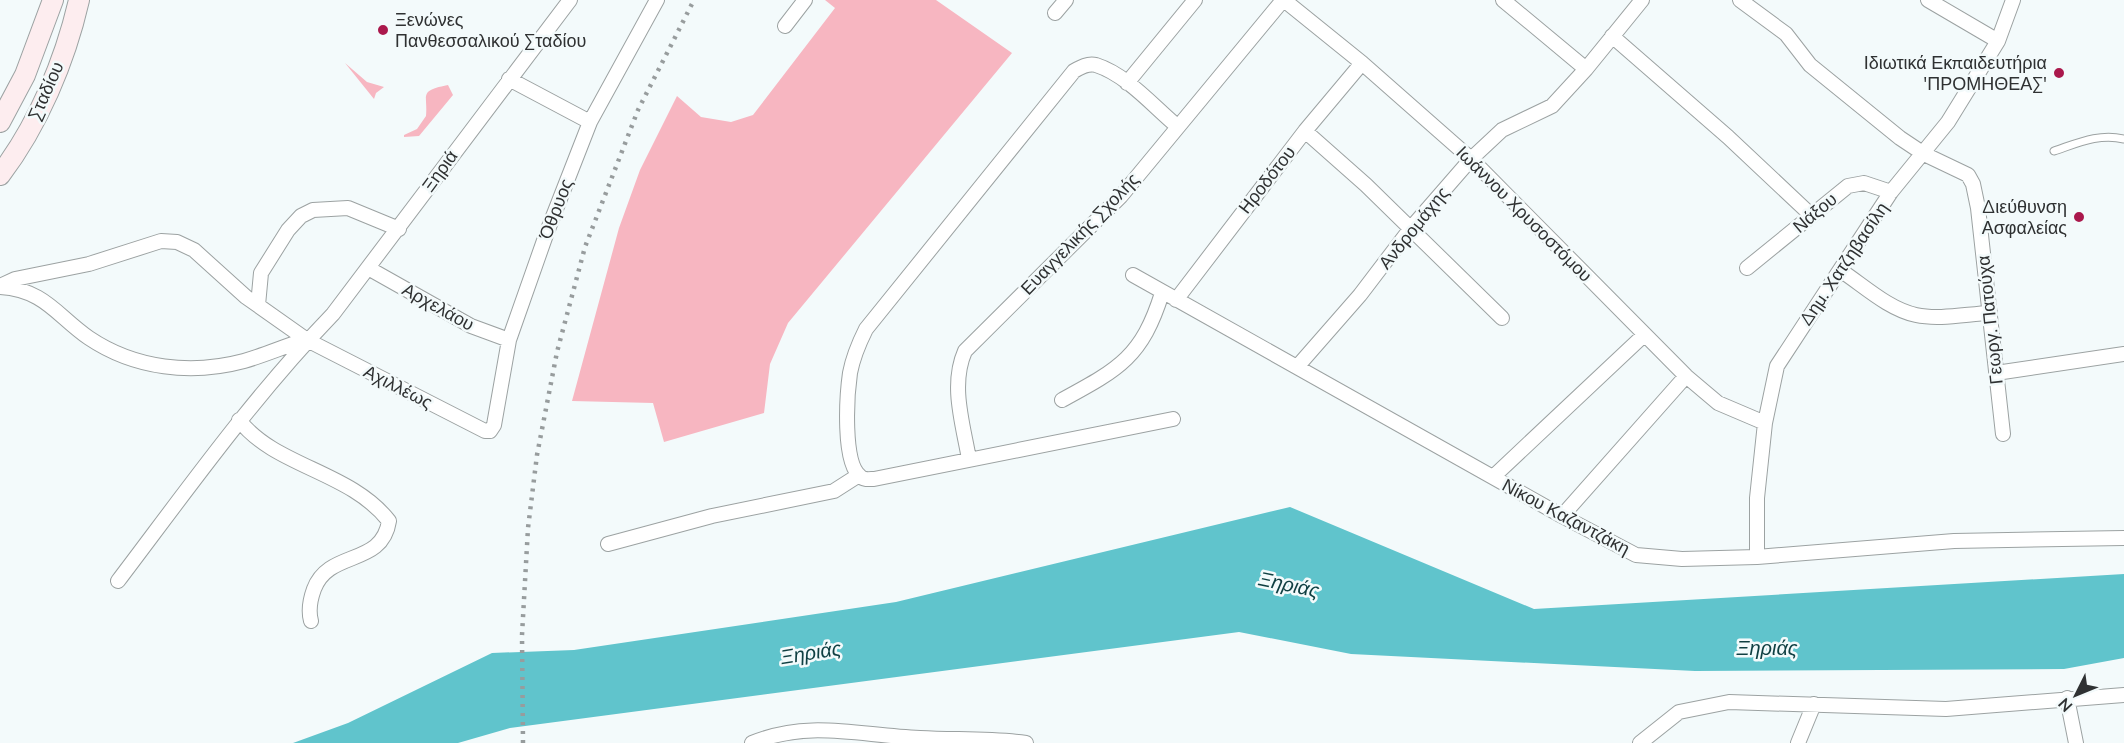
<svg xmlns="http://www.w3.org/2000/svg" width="2124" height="743" font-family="'Nunito Sans',sans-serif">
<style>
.green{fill:#f7b6c1}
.water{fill:#60c4cc}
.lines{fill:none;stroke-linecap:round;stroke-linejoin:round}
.lane-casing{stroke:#9ca2a2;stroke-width:9}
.street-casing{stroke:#9ca2a2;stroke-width:16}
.secondary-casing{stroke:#9ca2a2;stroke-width:22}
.lane{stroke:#fff;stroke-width:7}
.street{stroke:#fff;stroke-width:14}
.secondary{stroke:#fdedef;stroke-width:20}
.rail{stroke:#979c9d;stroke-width:4.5;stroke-dasharray:3 6;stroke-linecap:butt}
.poi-dot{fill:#aa184c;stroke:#f3fafb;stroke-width:2}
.labels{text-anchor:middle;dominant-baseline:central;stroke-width:5;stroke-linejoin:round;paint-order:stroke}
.poi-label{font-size:18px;fill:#2f3132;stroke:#f3fafb;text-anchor:end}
.street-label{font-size:18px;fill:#2f3132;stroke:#f3fafb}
.water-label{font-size:20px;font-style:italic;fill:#0f3f42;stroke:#f3fafb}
</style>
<rect width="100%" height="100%" fill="#f3fafb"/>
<path class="green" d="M825 0H936L1012 53 788 323 770 364 764 413 664 442 653 403 572 401 619 228 640 170 677 96 701 117 731 122 753 115 835 8Z
M345 63 367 82 384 87 376 93 374 99Z
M448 85 453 95 419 136 404 137V135L417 129 426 116C428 94 418 91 448 85Z"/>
<path class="water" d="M1290 507 1534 609 2124 574V658L2064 669 1695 671 1351 654 1239 632 510 728 458 743H293L348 723 492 653 574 650 896 602Z"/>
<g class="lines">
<g class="lane-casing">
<path id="lane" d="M2054 151C2078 143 2099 133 2124 139"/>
</g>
<g class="street-casing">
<path id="street" d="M1284 0 1362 63 1471 159 1686 376 1718 403 1765 423
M1503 0 1586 69
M1740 0 1786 34 1810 65 1900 138 1924 154 1968 175 1973 184 1978 208 2003 434
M1928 0 1998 41
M1055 13 1066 0
M785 26 805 0
M1612 36 1728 137 1811 215
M509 79 590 122
M1127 83 1195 0
M1305 131 1366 185 1502 318
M368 268 471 326 509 340
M1747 268 1848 186 1864 183 1891 192
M1840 270C1863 285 1888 309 1916 315 1939 320 1967 314 1990 313
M1133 275 1562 516 1636 555 1682 559 1757 557 1954 541 2124 538
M0 286 15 279 89 264 161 241 177 242 194 250 246 297 307 340 485 431H490L494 425 509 340 547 232 590 122 657 0
M0 287C45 290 56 315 89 338 135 369 192 375 244 361 265 355 285 346 305 340
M1176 300 1305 131 1362 63
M258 305 261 273 288 230 301 216 313 210 348 208 399 229
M1297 367 1360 295 1411 228 1471 159 1502 130 1552 106 1586 69 1642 0
M1996 373 2124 354
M1062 400C1119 369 1142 357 1162 293
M1173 419 874 479C870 479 864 480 861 477 842 464 847 394 850 373 853 357 859 343 866 329L1074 71C1081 67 1088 63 1096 65 1127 75 1153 106 1177 126
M239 420C275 467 350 471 389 521 382 567 329 549 314 589 310 600 308 610 311 621
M969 459C963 424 950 385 965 351L1121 196 1283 0
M1493 477 1644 335
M1562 516 1686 376
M608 544 712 516 834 491 859 475
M1757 557V498L1765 423 1777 366 1891 192 1948 122 1998 41 2013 0
M118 581C187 490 253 397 333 314L570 0
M2067 698 2076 743
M752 743C810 719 860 736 920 738 956 740 991 738 1026 743
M1640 743 1679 712 1729 702 1946 709 2124 695
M1798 743 1814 704"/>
</g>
<g class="secondary-casing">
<path id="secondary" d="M0 122 25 75 53 0
M0 175C38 125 65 61 79 0"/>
</g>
<use href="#lane" class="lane"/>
<use href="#street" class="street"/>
<use href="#secondary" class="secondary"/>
<path class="rail" d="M523 743 522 635 528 528 537 455 557 352 585 247 638 110 694 0"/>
</g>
<g class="poi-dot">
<circle cx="383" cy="30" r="6"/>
<circle cx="2059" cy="73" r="6"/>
<circle cx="2079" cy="217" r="6"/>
</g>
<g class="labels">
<g class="poi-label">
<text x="395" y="20" text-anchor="start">Ξενώνες<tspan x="395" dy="21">Πανθεσσαλικού Σταδίου</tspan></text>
<text x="2047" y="63">Ιδιωτικά Εκπαιδευτήρια<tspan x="2047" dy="21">'ΠΡΟΜΗΘΕΑΣ'</tspan></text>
<text x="2067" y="207">Διεύθυνση<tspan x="2067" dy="21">Ασφαλείας</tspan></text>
</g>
<g class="street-label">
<text transform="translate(46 91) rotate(-66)">Σταδίου</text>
<text transform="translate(440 171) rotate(-54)">Ξηριά</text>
<text transform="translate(1267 180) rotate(-52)">Ηροδότου</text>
<text transform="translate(556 209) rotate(-69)">Όθρυος</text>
<text transform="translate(1815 213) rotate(-40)">Νάξου</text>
<text transform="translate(1524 214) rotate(45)">Ιωάννου Χρυσοστόμου</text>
<text transform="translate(1414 228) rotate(-51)">Ανδρομάχης</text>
<text transform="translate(1080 234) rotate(-46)">Ευαγγελικής Σχολής</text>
<text transform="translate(1844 264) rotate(-56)">Δημ. Χατζηβασίλη</text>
<text transform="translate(438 307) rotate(29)">Αρχελάου</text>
<text transform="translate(1990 320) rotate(-96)">Γεωργ. Πατούχα</text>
<text transform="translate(398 387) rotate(27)">Αχιλλέως</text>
<text transform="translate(1566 517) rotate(28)">Νίκου Καζαντζάκη</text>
</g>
<g class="water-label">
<text transform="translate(1289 585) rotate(12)">Ξηριάς</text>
<text x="1767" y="648">Ξηριάς</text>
<text transform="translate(811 653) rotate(-9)">Ξηριάς</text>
</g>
</g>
<g transform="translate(2076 695) rotate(227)" stroke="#f3fafb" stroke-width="4.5" paint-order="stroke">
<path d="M0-4.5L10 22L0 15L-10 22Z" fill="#2f3132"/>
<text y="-9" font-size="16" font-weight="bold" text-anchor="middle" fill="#2f3132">N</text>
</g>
</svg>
